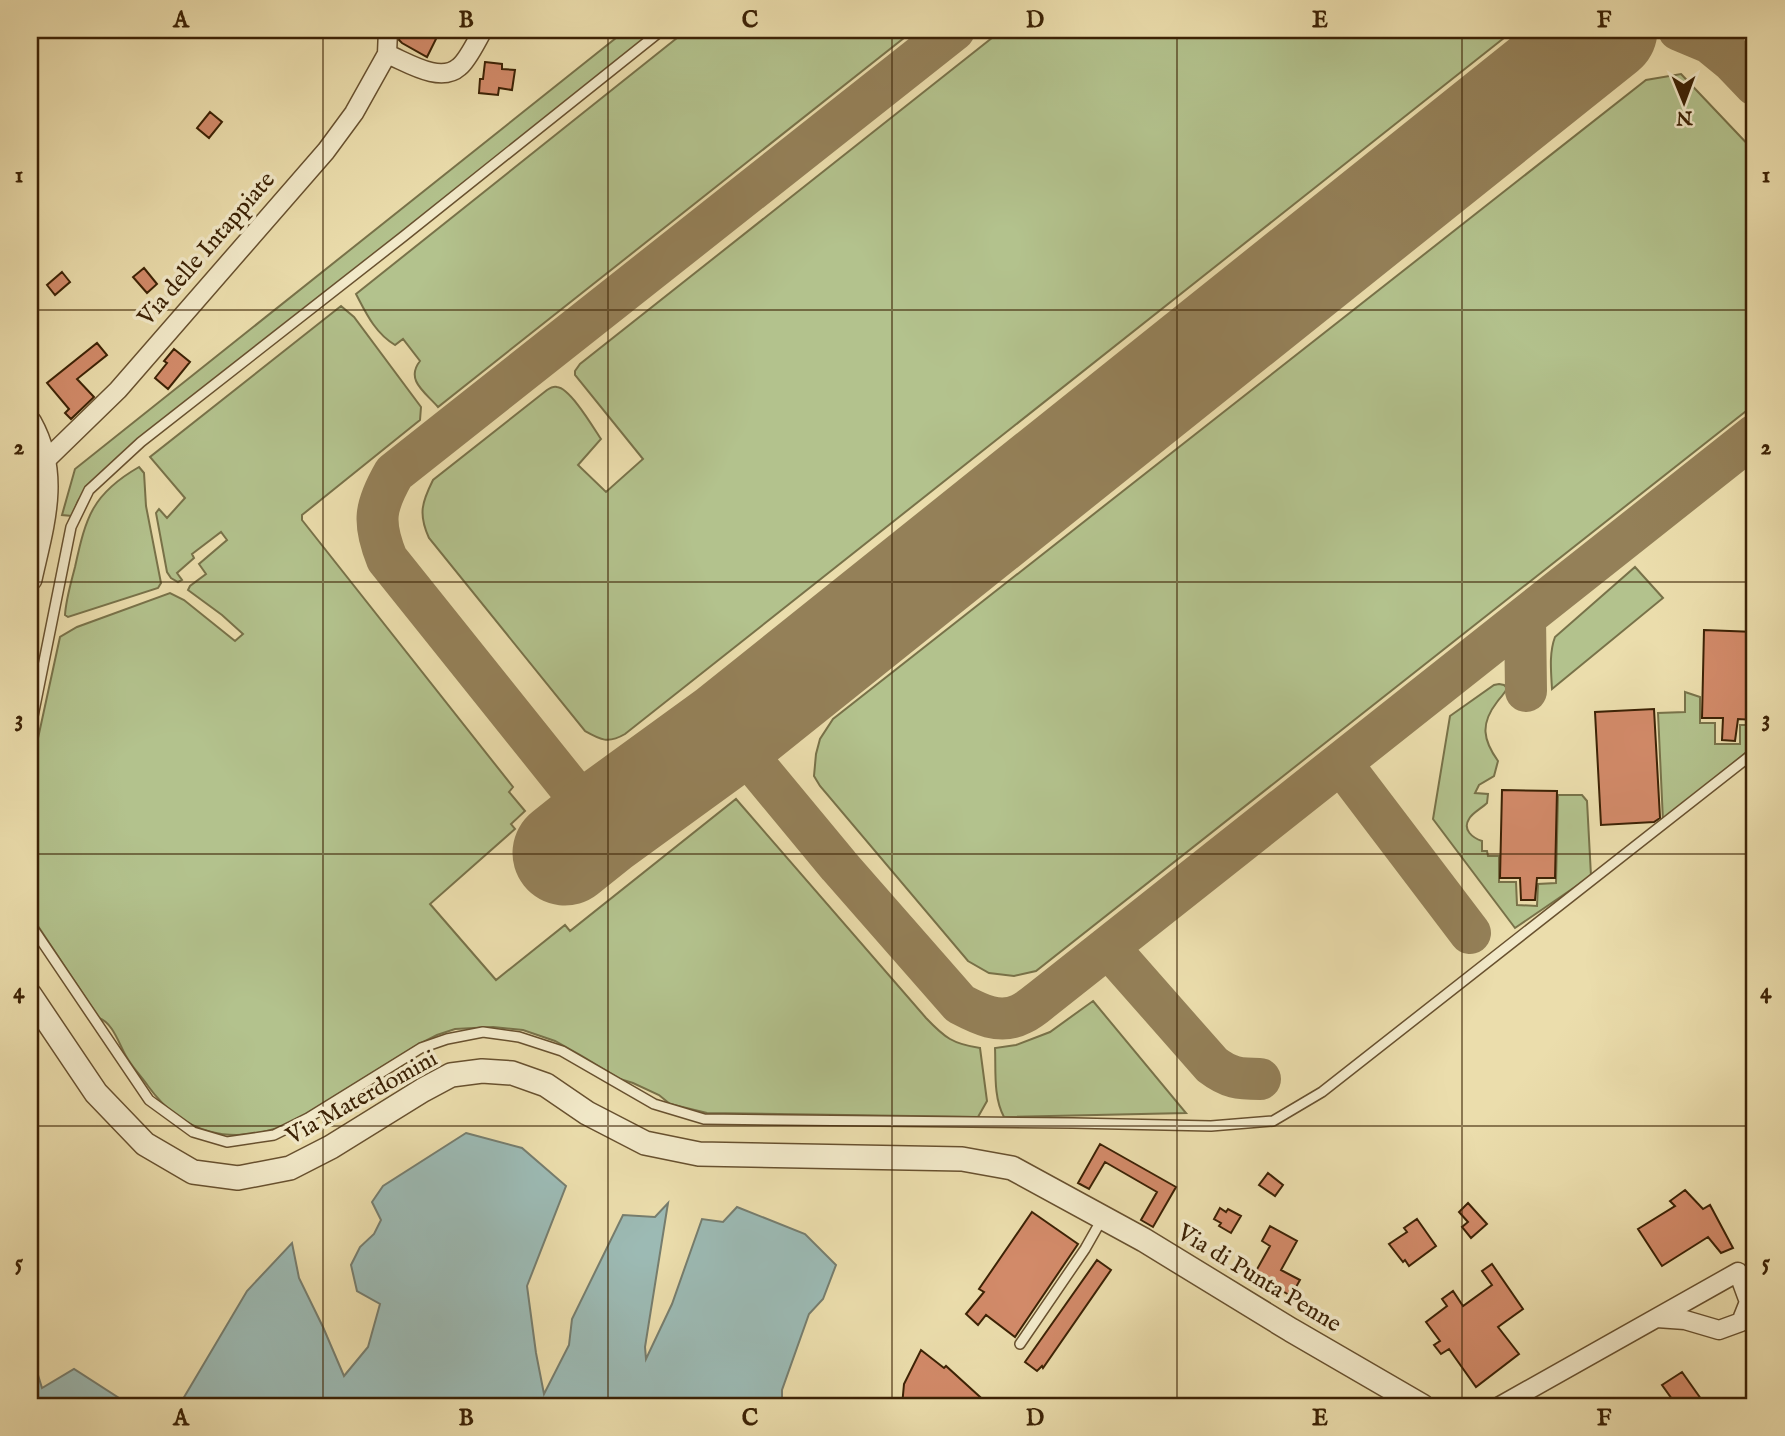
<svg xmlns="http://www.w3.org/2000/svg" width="1785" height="1436" font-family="'IM FELL English',serif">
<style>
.green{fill:#b3c28d;stroke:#787249;stroke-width:2}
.water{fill:#9cbab4;stroke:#767d6e;stroke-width:2}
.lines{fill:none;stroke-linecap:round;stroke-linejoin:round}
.taxiway{stroke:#948058;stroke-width:42}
.runway{stroke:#948058;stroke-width:105}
.building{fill:#d28a69;stroke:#3c2205;stroke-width:2}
.service-casing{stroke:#68512f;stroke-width:12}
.minor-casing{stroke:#68512f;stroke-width:21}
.tertiary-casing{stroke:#68512f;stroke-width:26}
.service{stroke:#f2e9c9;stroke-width:9}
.minor{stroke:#f2e9c9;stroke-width:18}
.tertiary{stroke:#f2e9c9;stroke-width:23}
.grid{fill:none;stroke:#3c2205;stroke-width:2;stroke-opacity:0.55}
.labels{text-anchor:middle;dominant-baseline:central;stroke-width:7;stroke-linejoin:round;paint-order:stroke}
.street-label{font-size:24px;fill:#3c2205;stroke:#f2e9c9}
.neatline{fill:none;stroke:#3c2205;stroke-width:2.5}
.grid-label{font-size:23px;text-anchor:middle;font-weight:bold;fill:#3c2205}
</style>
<rect width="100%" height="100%" fill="#ebddac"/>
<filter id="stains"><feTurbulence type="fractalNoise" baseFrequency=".00286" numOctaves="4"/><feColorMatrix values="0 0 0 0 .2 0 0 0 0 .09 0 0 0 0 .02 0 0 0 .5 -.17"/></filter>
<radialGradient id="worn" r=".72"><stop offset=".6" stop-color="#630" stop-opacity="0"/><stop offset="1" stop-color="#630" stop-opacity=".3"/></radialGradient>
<path class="green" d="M626 30H661L92 482 78 501 72 516 62 515 75 469Z
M687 30H914L438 407C425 392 405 380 420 361L403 339 395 345C375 333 366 313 356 294Z
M1002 30H1514L625 734C608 744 601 740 585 731L429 538C418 514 422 502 433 480L547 390C550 388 554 386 557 387 570 388 593 427 601 439L578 465 606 492 643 459 575 375V371L580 364Z
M1681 74 1755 152V404L1036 971 1014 976 989 973 968 961 820 786 814 776 816 754 820 739 833 719 1646 80Z
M341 306 354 317 421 407 420 420 302 515V520L513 787 509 792 525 811 511 824 515 829 430 904 496 980 565 925 570 931 736 799 926 1018C945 1038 953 1044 980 1048L987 1101 978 1117 707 1113 670 1104 659 1095 633 1083 620 1079 582 1056 555 1041 523 1030 493 1027 455 1029 437 1035 419 1044C393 1060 367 1076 342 1092 324 1103 306 1118 286 1125 231 1146 183 1134 148 1086 141 1076 132 1067 126 1056 119 1044 113 1023 99 1018L30 914V775L60 637 77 627 170 593 184 600 235 641 243 634 222 615 188 590 190 586 206 574 199 564 227 540 221 532 192 554 194 558 177 573 182 580 178 582 171 578 167 572 156 513 159 509 167 518 185 498 150 457Z
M139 467 144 473 146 506 161 583 158 588 68 617 65 615C66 599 71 583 75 567 86 517 92 494 139 467Z
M1635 567 1663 598 1552 689C1551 671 1549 653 1555 637Z
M1499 684 1504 685 1507 688C1505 694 1501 696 1497 702 1480 724 1483 740 1498 761L1494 776 1479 785 1475 793 1488 794 1487 803C1482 808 1472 813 1469 819 1462 830 1473 838 1482 841V851H1487L1488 856H1499V882H1516L1517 905 1537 906 1538 884 1556 883 1558 795H1582L1587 801 1591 876 1515 928 1433 819 1450 716 1494 685Z
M1685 692 1700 697V723H1715V744H1740V725H1755V745L1663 821 1658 713 1685 712Z
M1093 1001 1186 1113 1004 1117C993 1097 996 1070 995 1048L1016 1045 1050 1032Z"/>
<path class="water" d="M466 1133 522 1148 566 1186 527 1286 536 1353 544 1394 569 1345 572 1319 623 1215 655 1217 668 1203 645 1347 646 1359 672 1304 702 1219 723 1222 737 1207 805 1234 836 1265 823 1299 809 1314 782 1390V1406H30V1349L42 1388 74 1369 130 1405 180 1404 247 1291 292 1243 299 1278 323 1327 344 1376 368 1347 380 1304 357 1291 351 1265 360 1247 374 1234 381 1220 372 1202 383 1186Z"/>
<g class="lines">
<path class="taxiway" d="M1605 30 1598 35 1613 30
M1679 30 1710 43 1732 61 1715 30
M1712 40 1755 85
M1525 618 1526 691
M728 732 839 866 960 1004C979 1014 1000 1025 1021 1014 1027 1011 1034 1006 1040 1001L1755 435
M1341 763 1470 933
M600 825 387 559C372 522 375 506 394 473L954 30
M1108 947 1212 1065C1229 1078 1239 1079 1260 1079"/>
<path class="runway" d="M565 853 600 825 728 732 1605 30"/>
</g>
<path class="building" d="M403 30H419L436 39 427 57 402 43 399 40Z
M485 62 502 64V69L515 70 512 90 499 88 498 95 479 93 480 79H483Z
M210 112 222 122 209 138 197 128Z
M144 268 157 284 147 293 133 277Z
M62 272 70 282 55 295 47 285Z
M97 343 107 355 77 379 94 397 71 419 65 413 69 409 47 383Z
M174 349 190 362 168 389 155 378 167 363 164 361Z
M1704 630 1755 632V720L1738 719 1735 741 1722 740 1723 718H1702Z
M1654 709 1660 818 1654 822 1601 825 1595 712Z
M1502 790 1557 791 1555 878H1537L1535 900H1521L1520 878H1500Z
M1100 1144 1176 1187 1153 1227 1141 1220 1157 1192 1105 1162 1089 1189 1078 1183Z
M1268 1173 1283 1185 1275 1196 1259 1185Z
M1685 1190 1703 1209 1710 1205 1733 1248 1721 1253 1708 1237 1662 1266 1638 1229 1675 1206 1670 1201Z
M1468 1203 1487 1224 1471 1238 1462 1227 1468 1222 1459 1212Z
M1220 1208 1226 1212 1228 1209 1241 1216 1231 1233 1219 1226 1221 1223 1214 1219Z
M1032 1212 1078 1244 1015 1337 986 1315 978 1325 966 1314 984 1292 979 1289Z
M1417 1219 1436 1246 1409 1266 1405 1260 1403 1262 1389 1244 1407 1232 1404 1228Z
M1270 1226 1297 1241 1281 1270 1300 1280 1291 1296 1272 1285 1274 1281 1256 1271 1270 1246 1262 1241Z
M1097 1260 1111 1270 1043 1368 1042 1366 1037 1371 1025 1362Z
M1492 1264 1523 1309 1498 1327 1519 1354 1476 1387 1449 1349 1441 1354 1434 1345 1440 1341 1426 1322 1447 1306 1442 1299 1453 1291 1463 1306 1492 1285 1482 1271Z
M921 1350 944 1368 946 1366 990 1406H902L904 1384Z
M1682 1372 1706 1406H1677L1662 1385Z"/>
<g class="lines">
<g class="service-casing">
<path id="service" d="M30 731 71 527 89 490 141 442 404 236 662 30
M30 924 149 1100 193 1132 227 1142 274 1135 308 1118 421 1048 447 1039 483 1032 519 1037 562 1051 654 1104 704 1119 1073 1123 1211 1126 1273 1121 1322 1092 1755 752
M1020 1344 1085 1249 1102 1219"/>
</g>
<g class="minor-casing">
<path id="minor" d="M387 54 388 30
M45 461 118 390 326 151 354 113 387 54C407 62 440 84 459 67 468 60 477 40 483 30
M1500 1406 1738 1272 1749 1302 1741 1322 1719 1330 1685 1320 1657 1318"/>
</g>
<g class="tertiary-casing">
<path id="tertiary" d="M30 423C59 475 42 525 30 579
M30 995 96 1093 145 1144 193 1172 238 1178 290 1168 331 1147 423 1090 451 1075 482 1071 512 1073 546 1085 587 1113 645 1143 699 1154 962 1159 1012 1168 1144 1240 1291 1330 1422 1406"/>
</g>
<use href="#service" class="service"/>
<use href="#minor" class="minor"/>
<use href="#tertiary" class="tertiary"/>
</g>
<path class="grid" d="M323 30V1406M608 30V1406M892 30V1406M1177 30V1406M1462 30V1406M30 310H1755M30 582H1755M30 854H1755M30 1126H1755"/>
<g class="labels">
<g class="street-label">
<text transform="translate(207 249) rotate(-49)">Via delle Intappiate</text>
<text transform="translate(362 1098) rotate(-29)">Via Materdomini</text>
<text transform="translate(1259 1279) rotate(31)">Via di Punta Penne</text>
</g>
</g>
<rect width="1785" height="1436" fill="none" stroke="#ebddac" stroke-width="77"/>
<g transform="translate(1684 102) rotate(179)" stroke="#f2e9c9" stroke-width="5" paint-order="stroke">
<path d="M0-5L12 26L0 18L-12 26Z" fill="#3c2205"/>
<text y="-10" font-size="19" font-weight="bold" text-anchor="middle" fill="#3c2205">N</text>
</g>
<rect x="38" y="38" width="1708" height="1360" class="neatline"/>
<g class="grid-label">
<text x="181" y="27">A</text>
<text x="466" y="27">B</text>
<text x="750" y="27">C</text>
<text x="1035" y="27">D</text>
<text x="1320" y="27">E</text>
<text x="1604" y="27">F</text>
<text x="19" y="182">1</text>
<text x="1766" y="182">1</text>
<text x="19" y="454">2</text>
<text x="1766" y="454">2</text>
<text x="19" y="726">3</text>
<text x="1766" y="726">3</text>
<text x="19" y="998">4</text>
<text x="1766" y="998">4</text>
<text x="19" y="1270">5</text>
<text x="1766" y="1270">5</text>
<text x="181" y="1425">A</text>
<text x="466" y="1425">B</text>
<text x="750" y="1425">C</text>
<text x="1035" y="1425">D</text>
<text x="1320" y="1425">E</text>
<text x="1604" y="1425">F</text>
</g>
<rect width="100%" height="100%" filter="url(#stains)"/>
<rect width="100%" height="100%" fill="url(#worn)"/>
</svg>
